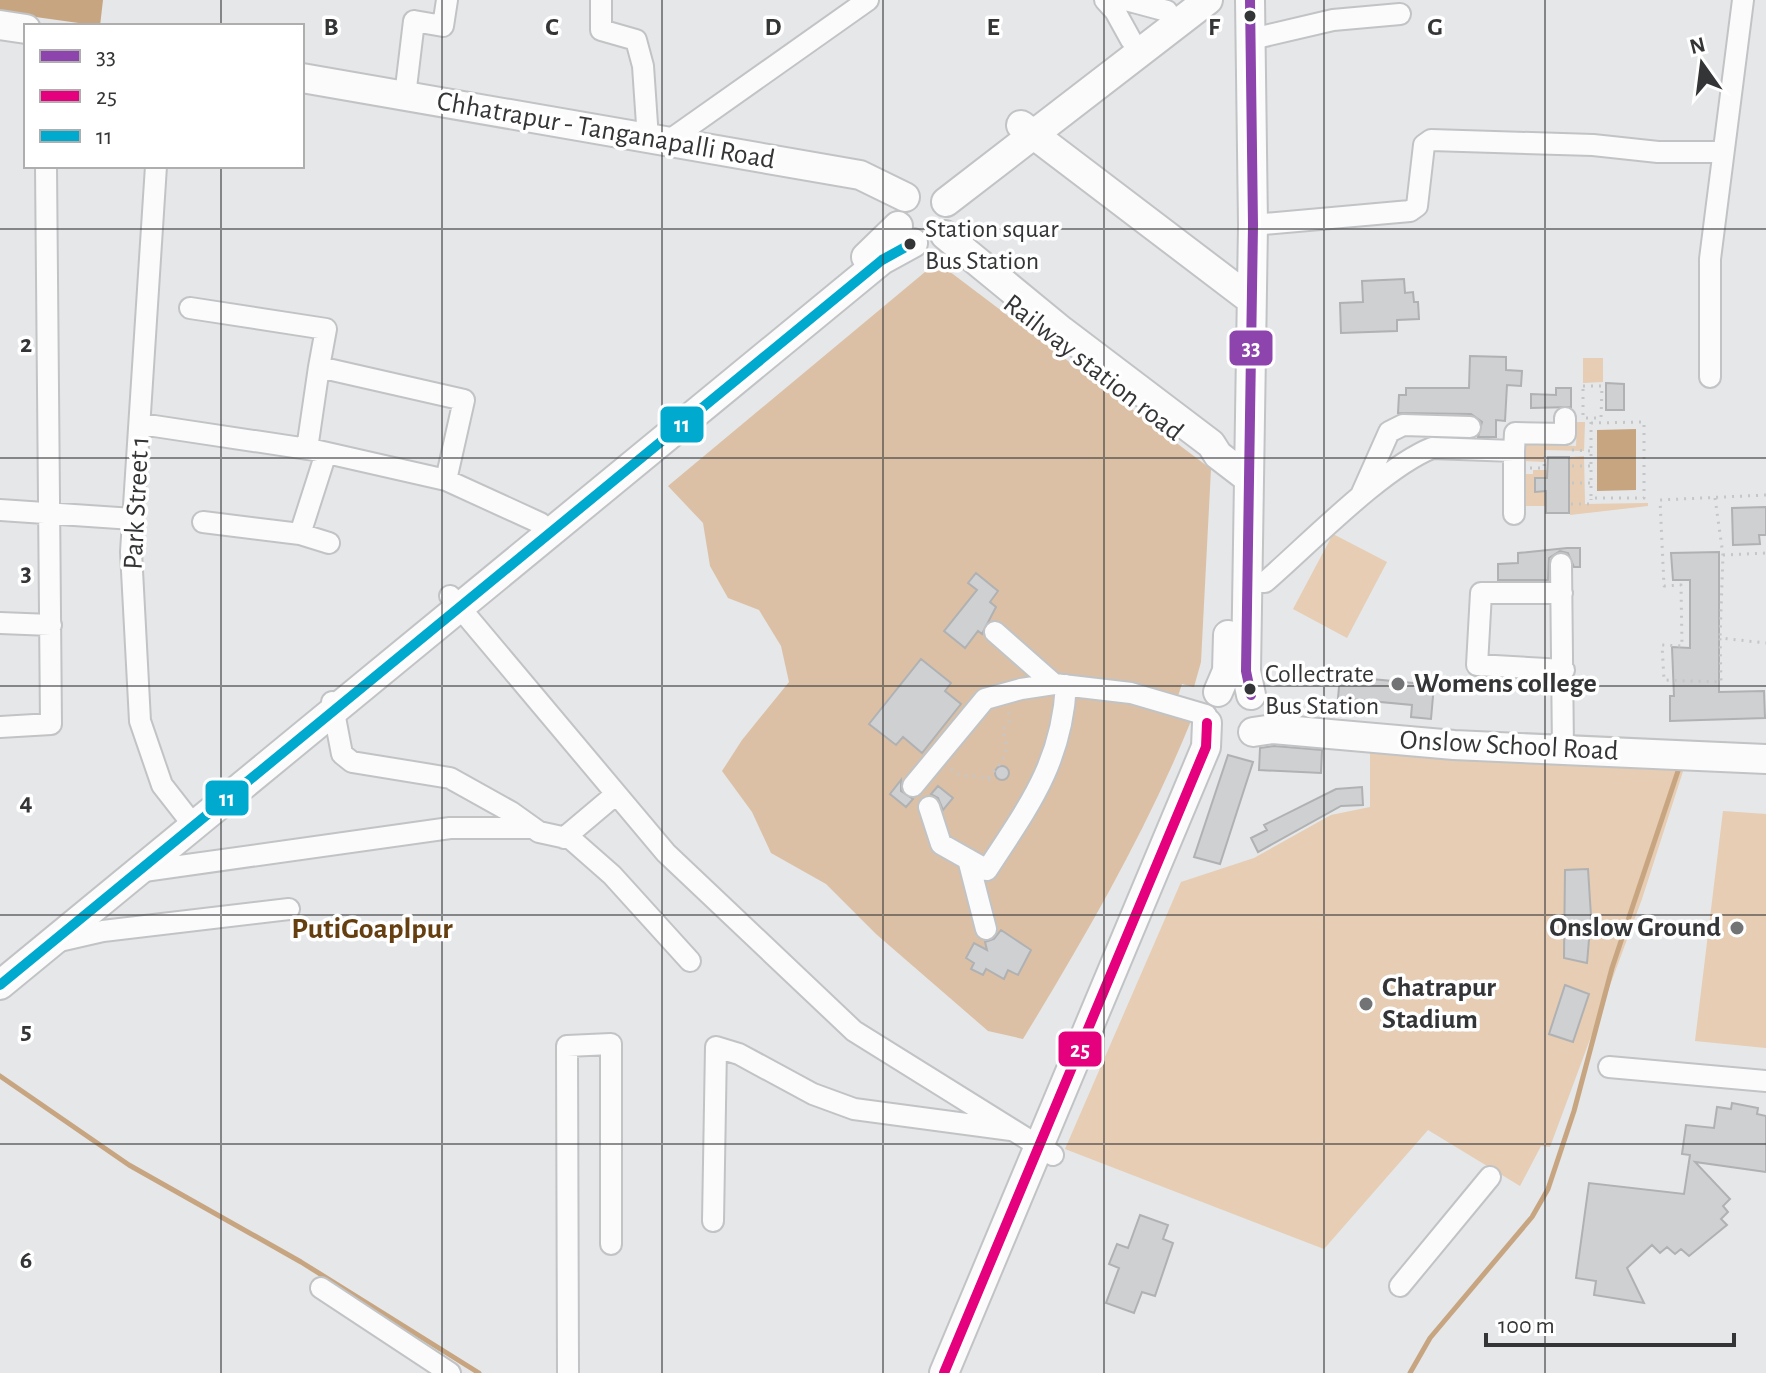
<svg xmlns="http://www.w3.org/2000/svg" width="1766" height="1373" font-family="'Alegreya Sans',sans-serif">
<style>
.green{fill:#e6cdb3}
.forest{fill:#dcc0a5}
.water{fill:#c8a581}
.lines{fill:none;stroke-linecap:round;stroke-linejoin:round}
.stream{stroke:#c8a581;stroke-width:5}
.building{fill:#cfd0d2;stroke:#afb1b3;stroke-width:2}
.street-casing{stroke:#c1c3c5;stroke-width:24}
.secondary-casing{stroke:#c1c3c5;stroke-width:32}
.path{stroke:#c6c6c7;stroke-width:3;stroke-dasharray:2 6;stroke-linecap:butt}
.street{stroke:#fbfbfc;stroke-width:20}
.secondary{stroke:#fbfbfc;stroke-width:28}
.bus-1-casing{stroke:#fff;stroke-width:16}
.bus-2-casing{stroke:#fff;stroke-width:16}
.bus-3-casing{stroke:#fff;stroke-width:16}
.bus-1{stroke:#8e44ad;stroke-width:10}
.bus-2{stroke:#e5007d;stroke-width:10}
.bus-3{stroke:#00a9ce;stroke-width:10}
.grid{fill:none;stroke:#343537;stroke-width:2;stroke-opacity:0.55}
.bus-dot{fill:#343537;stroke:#fff;stroke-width:3}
.poi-dot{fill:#727375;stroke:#fff;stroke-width:3}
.labels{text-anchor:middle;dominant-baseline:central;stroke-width:7;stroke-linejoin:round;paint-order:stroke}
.bus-label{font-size:26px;fill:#343537;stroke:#fff;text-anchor:start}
.street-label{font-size:28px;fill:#343537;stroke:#fff}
.poi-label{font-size:28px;font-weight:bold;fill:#343537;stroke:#fff;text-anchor:start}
.neighbourhood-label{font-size:30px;font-weight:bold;fill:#663f11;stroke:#fff}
.grid-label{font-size:26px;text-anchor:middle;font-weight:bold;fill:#343537;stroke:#fff;stroke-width:7;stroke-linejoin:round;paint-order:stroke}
.line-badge{stroke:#fff;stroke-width:3}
.badge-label{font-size:22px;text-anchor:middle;font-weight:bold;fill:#fff}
</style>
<rect width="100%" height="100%" fill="#e5e7e9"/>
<path class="green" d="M1583 358H1603V382L1583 383Z
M1577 422H1585L1584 451 1545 450V462L1524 461V444L1576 446Z
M1584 456 1585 504 1648 503V506L1570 515 1569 457Z
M1533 470H1547L1548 478H1535V491H1546L1547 506H1525L1524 474H1533Z
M1333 534 1387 562 1347 638 1293 609Z
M1370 749 1686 762 1642 899 1550 1147 1541 1146 1520 1186 1428 1130 1324 1249 1065 1149 1181 882 1254 858 1331 815 1370 807Z
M1723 811 1766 814V1048L1695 1041Z"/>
<path class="forest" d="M937 262 1211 469 1201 662 1194 687 1182 684 1172 714 1191 721C1146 832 1085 937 1023 1039L988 1031 876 934 826 884 771 853 752 812 722 771 742 740 789 682 781 646 759 610 728 598 710 566 703 523 668 486Z"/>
<path class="water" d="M0 0H103L100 26 0 12Z
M1636 429V490L1597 491V430Z"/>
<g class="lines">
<path class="stream" d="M0 1076 129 1165 301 1262 479 1373
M1410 1373 1430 1338 1532 1217 1548 1189 1574 1111 1612 968 1678 771"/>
</g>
<path class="building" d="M1404 279 1405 293 1413 292 1414 302H1418L1419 319 1397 320V331L1341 333 1340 303 1363 302 1362 281Z
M1470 356 1506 357V370L1522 371 1521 386 1507 385 1505 421 1496 420V437H1478L1482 422 1471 414 1398 413 1399 395H1406V388H1469Z
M1606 383 1624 384V410H1606Z
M1556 388H1571V407L1531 408V394L1556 395Z
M1548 457H1569V513H1546V491L1535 492V478H1547Z
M1766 507V535H1759L1760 544 1733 545 1732 508Z
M1567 548H1580V567H1574L1568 553 1560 551 1549 558 1548 580H1498V564L1518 563V553Z
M1719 552V692L1764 691 1765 718 1670 721V696H1674L1672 647 1690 648V580H1673L1671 553Z
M976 573 998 591 990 602 996 607 982 634 978 631 965 648 944 631 977 590 968 583Z
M921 659 951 683 945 691 961 704 922 753 903 737 896 745 869 724Z
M1340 676 1434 685 1431 719 1411 717 1412 705 1338 698Z
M1274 746 1322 750 1321 773 1259 770 1260 748Z
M1228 755 1253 762 1220 864 1194 857Z
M995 773a7 7 0 1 1 14 0a7 7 0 1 1-14 0Z
M901 780V791L913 799 906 807 890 794Z
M938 786 953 798 943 810 938 798 931 794Z
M1362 787 1363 805 1341 806 1258 852 1251 838 1267 830 1264 825 1336 789Z
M1588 869 1591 916 1587 963 1564 958 1565 870Z
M1001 930 1031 950 1018 975 1008 970 1004 979 986 969 983 975 971 969 974 963 966 958 974 943 987 950 985 942 994 939Z
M1565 985 1589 994 1573 1042 1549 1034Z
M1732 1103 1758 1108 1757 1114 1766 1116V1172L1695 1162 1730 1199 1723 1206 1728 1212 1721 1219 1727 1225 1689 1256 1681 1249 1675 1254 1667 1247 1660 1253 1652 1245 1627 1268 1644 1303 1594 1295 1596 1281 1576 1278 1589 1183 1684 1194 1690 1155 1682 1154 1686 1125 1714 1128 1717 1107 1731 1109Z
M1140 1215 1168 1225 1163 1239 1173 1243 1155 1296 1142 1292 1134 1313 1106 1303 1119 1268 1109 1264 1117 1244 1128 1248Z"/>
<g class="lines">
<g class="street-casing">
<path id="street" d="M601 0V30L636 40 643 66 648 139
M1105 0 1115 11 1131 40
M1126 0 1167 11
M1252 39 1333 20 1400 14
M405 96 414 21 443 26 447 0
M667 142 868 0
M156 166 131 552 140 721 162 785 194 826
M1253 225 1410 211 1417 206 1424 145 1431 140 1593 145 1658 152H1723
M190 308 326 329 319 367 464 400 446 480
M1710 377V259L1743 0
M141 424 314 450 446 480 540 523 549 531
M307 449 319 367
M1514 451V514
M1361 495 1389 432 1403 425 1470 427
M0 510 133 519
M203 522 300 534 329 543
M300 534 326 453
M1561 564 1563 750
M1247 582H1265C1308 545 1382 468 1432 448L1514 451 1515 433 1565 434V418
M1562 593H1481L1477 665 1564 670
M450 596 666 853 854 1031 1053 1155
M0 623 51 625
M995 632 1054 684
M332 702 342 754 352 762 450 778 511 812 539 832 571 839 612 875 690 961
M0 727 51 724 46 166
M913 786 985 699 1021 689 1054 684 1131 693 1206 715
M929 807 941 844 987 870C1028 807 1062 763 1066 685
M564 838 615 795
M968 859 986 929
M137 872 450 828H533
M55 942 103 931 289 909
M1609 1067 1766 1081
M713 1221 716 1047 739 1054 813 1094 854 1109 1011 1130
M1400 1286 1490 1177
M321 1288 450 1373
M568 1373 567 1046 611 1044V1244"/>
</g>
<g class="secondary-casing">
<path id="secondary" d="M1250 0 1253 225 1246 671 1251 695
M0 25 26 29
M302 78 860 175 905 197
M1021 125 1250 299
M946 202 1208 0
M945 235 1062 331 1211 444 1218 455 1248 478
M866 257 898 226
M1218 692 1227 671 1228 635
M1253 732 1273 729 1454 745 1766 759
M0 985 882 260 913 243
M944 1373 1206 747 1207 723"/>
</g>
<path class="path" d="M1583 386H1602L1601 418H1583Z
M1591 423 1644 422V498H1591V418
M1572 450 1591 451
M1572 466H1591
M1530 468H1544L1545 450
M1572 483H1591
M1766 495 1660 500 1664 586 1681 585 1682 646 1662 645 1664 680 1721 682 1720 638 1766 643
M1715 498 1723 555 1720 638
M1571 504H1591V499
M1723 555 1766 553
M951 769 958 774 988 778 991 782
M988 778C1002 762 1012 751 1002 731L1009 722V710"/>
<use href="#street" class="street"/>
<use href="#secondary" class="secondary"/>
<g class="bus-1-casing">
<path id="bus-1" d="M1250 0 1253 225 1246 671 1251 695"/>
</g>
<g class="bus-2-casing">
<path id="bus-2" d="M944 1373 1206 747 1207 723"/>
</g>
<g class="bus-3-casing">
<path id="bus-3" d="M0 985 882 260 913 243"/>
</g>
<use href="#bus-1" class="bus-1"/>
<use href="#bus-2" class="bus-2"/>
<use href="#bus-3" class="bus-3"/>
</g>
<path class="grid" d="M221 0V26M442 0V1373M662 0V1373M883 0V1373M1104 0V1373M1324 0V1373M1545 0V1373M221 166V1373M0 229H1766M0 458H1766M0 686H1766M0 915H1766M0 1144H1766"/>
<g class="bus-dot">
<circle cx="1250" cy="16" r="7"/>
<circle cx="910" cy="244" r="7"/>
<circle cx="1250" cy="689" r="7"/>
</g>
<g class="poi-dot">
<circle cx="1398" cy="684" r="8"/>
<circle cx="1737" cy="928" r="8"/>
<circle cx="1366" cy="1004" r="8"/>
</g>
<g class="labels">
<g class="bus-label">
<text x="925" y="229">Station squar<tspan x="925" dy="32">Bus Station</tspan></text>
<text x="1265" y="674">Collectrate<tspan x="1265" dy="32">Bus Station</tspan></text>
</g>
<g class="street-label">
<text transform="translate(606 131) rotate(10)">Chhatrapur - Tanganapalli Road</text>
<text transform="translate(1093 368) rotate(38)">Railway station road</text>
<text transform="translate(137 503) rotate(-87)">Park Street 1</text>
<text transform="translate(1509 746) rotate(3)">Onslow School Road</text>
</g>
<g class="poi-label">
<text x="1414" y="684">Womens college</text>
<text x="1721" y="928" text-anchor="end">Onslow Ground</text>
<text x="1382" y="988">Chatrapur<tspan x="1382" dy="32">Stadium</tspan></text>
</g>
<g class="neighbourhood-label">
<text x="372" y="929">PutiGoaplpur</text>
</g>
</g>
<g class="grid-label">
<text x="331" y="35">B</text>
<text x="552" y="35">C</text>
<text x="773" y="35">D</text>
<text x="993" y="35">E</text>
<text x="1214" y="35">F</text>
<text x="1435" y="35">G</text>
<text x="26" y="352">2</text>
<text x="26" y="581">3</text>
<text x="26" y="810">4</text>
<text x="26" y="1039">5</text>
<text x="26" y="1268">6</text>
</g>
<g class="line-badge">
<rect x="1228" y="329" width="46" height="38" rx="8" fill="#8e44ad"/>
<rect x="659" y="405" width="46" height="39" rx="8" fill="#00a9ce"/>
<rect x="204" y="779" width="46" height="38" rx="8" fill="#00a9ce"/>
<rect x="1057" y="1030" width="46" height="38" rx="8" fill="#e5007d"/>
</g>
<g class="badge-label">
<text x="1251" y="355">33</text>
<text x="682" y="432">11</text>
<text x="227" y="806">11</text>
<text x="1080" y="1057">25</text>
</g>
<rect x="24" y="24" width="280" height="144" fill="#ffffff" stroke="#aeaeaf" stroke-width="2"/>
<rect x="40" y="50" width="40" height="12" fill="#8e44ad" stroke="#aeaeaf" stroke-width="2"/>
<text x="96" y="64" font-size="24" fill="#343537">33</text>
<rect x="40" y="90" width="40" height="12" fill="#e5007d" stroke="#aeaeaf" stroke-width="2"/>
<text x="96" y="104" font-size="24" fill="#343537">25</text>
<rect x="40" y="130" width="40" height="12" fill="#00a9ce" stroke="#aeaeaf" stroke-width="2"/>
<text x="96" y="144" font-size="24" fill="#343537">11</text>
<g transform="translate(1702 64) rotate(346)" stroke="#ffffff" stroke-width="6" paint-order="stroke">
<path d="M0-6L14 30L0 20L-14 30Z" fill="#343537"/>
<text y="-12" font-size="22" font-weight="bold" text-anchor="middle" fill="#343537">N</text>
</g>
<path d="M1486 1333v12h248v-12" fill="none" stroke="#343537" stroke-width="4"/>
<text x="1498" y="1333" font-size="24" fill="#343537" stroke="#ffffff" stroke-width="6" paint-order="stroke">100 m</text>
</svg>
